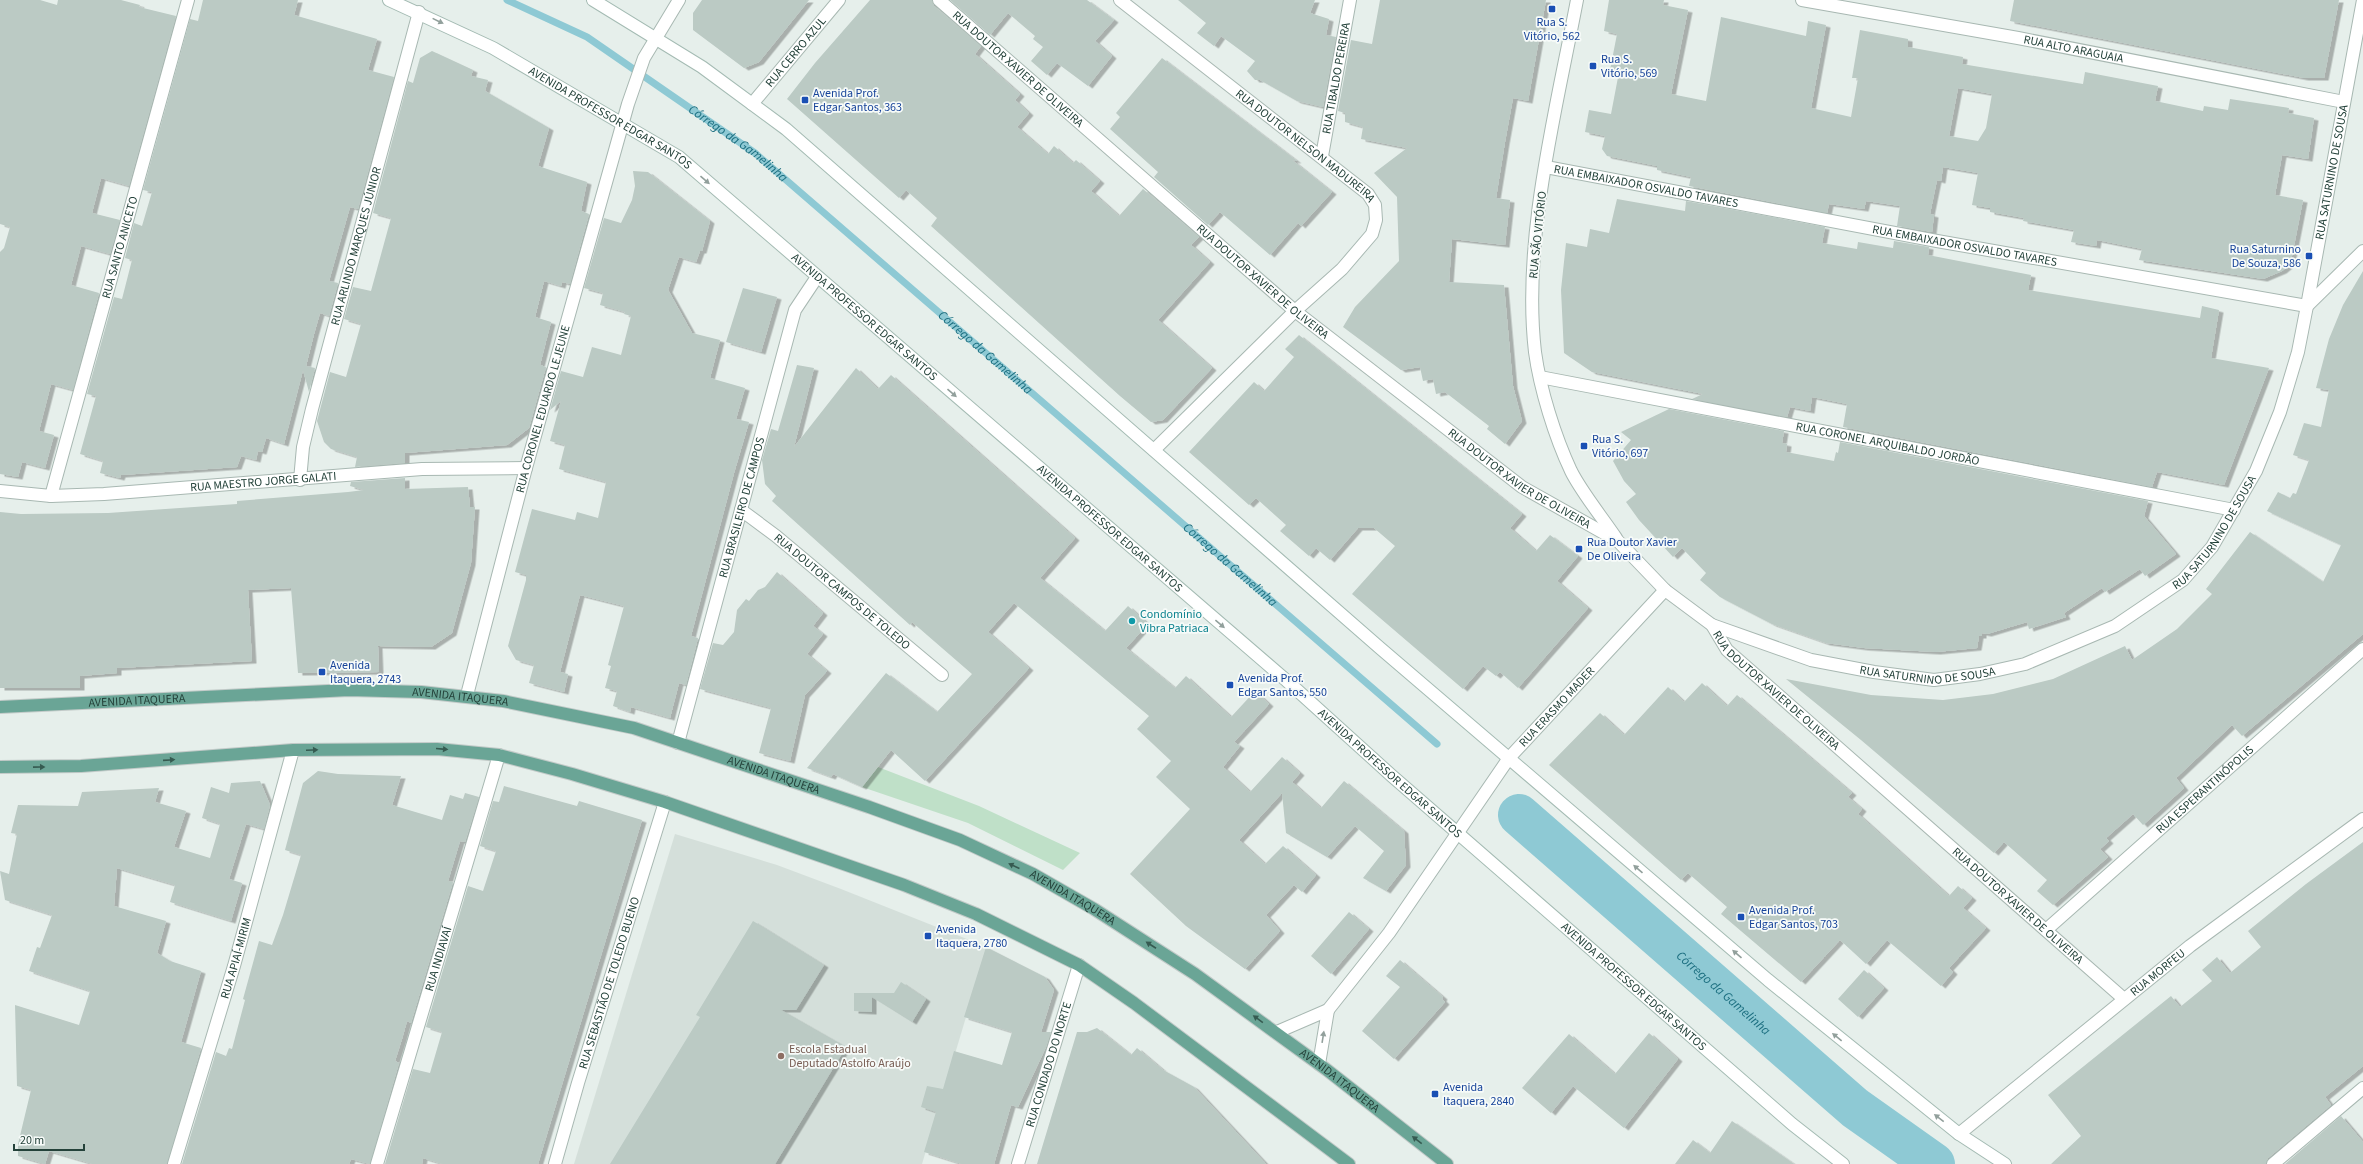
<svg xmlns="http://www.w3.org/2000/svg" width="2363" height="1164" font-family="'Source Sans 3',sans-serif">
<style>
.built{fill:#d4dfda}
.green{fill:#bfe0c8}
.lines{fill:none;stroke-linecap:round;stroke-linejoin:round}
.stream{stroke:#8ec9d4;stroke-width:7}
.river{stroke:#8ec9d4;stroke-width:42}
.building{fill:#bbcac4;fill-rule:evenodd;filter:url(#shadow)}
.minor-casing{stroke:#a8b8b2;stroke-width:14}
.secondary-casing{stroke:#a4bbb3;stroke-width:14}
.primary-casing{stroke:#c2cac8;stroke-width:14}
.minor{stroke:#fff;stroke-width:12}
.secondary{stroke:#fff;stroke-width:12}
.primary{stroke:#6aa596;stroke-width:12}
.oneway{fill:#92a09c}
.oneway2{fill:#365b51}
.transit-dot{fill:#1a4fb4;stroke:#f7fbf9;stroke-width:1.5}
.culture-dot{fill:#0f9aa8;stroke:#f7fbf9;stroke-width:1.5}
.education-dot{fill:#8d6e63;stroke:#f7fbf9;stroke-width:1.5}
.labels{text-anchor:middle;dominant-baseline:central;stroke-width:3.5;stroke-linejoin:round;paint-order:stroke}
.transit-label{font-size:12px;fill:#164399;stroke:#f7fbf9;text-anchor:start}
.street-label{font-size:12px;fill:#24423a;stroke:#f7fbf9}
.culture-label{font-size:12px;fill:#0d838f;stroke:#f7fbf9;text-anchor:start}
.education-label{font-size:12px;fill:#785e54;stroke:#f7fbf9;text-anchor:start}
.water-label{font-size:13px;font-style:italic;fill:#1c6f80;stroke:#f7fbf9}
</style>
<defs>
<filter id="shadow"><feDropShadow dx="4.5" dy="2.5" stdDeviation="0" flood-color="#0004"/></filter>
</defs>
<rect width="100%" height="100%" fill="#e6efeb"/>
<path class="built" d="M675 834 777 865 841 889 987 947 922 1164H574Z"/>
<path class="green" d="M878 767 979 806 1080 853 1063 870 968 823 862 787Z"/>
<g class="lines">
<path class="stream" id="s1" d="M507 0 587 37 755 153 1437 744"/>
<path class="river" id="s2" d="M1519 815 1855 1108 1934 1164"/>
</g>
<path class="building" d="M0 0H40L57 5 58 0H121L140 5 139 7 176 16 129 186 101 178 92 213 120 220 110 254 81 246 71 285 99 293 73 390 51 384 39 431 54 435 45 468 22 462 18 477 0 474V252L4 248 10 227 0 224Z
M203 0H298L294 15 377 39 368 70 394 77 358 209 350 207 329 281 338 283 329 316 320 313 314 334 306 366 315 368 309 392 303 370 284 444 266 438 262 452 258 451 256 460 241 456 237 467 121 475 120 478 100 473 103 461 80 454 96 396 87 394 114 297 122 299 132 260 125 258 134 223 142 226 152 192 143 190 190 19 198 21Z
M702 0H809L759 62 744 68 693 30V13Z
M870 0H932L934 6 981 46 975 54 1020 94 1015 100 1029 113 1017 127 1048 154 1054 146 1073 163 1076 160 1100 181 1091 191 1119 216 1143 189 1199 237 1191 245 1210 262 1158 320 1212 368 1163 420 1151 422 1120 396 931 226 937 218 906 190 899 198 787 99 815 63Z
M950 0H1087L1114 20 1095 41 1112 56 1088 86 1057 63 1047 75 1031 61 1043 47 1033 39 1035 36 1008 13 990 35Z
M1178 0H1315L1310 13 1329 19 1326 35 1336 37 1323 107 1297 101 1260 80H1255L1247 71 1255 61 1221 36 1214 46 1197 33 1206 23Z
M1380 0H1546L1528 101 1513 98 1505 142 1496 198 1510 200 1505 245 1452 239 1449 282 1504 285 1513 386 1522 421 1505 444 1487 429 1489 426 1445 392 1436 394 1433 379 1423 381 1420 367 1401 370 1343 327 1355 307 1399 261 1397 197 1374 173 1407 148 1361 139 1363 127 1345 122V113L1338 111 1351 40 1372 44Z
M1609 0H1664L1663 5 1688 10 1671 94 1706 101 1721 17 1806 36 1808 21 1826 25 1811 108 1851 117 1858 78H1852L1860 30 1908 39V47L1963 57 1962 64 2083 84 2085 72 2158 86 2155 101 2203 111 2204 106 2228 110 2230 99 2289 108 2288 113 2314 118 2308 159 2282 155 2275 195 2303 200 2292 256 2288 266 2282 271 2263 279 2139 260 2142 249 2097 240 2096 246 2071 242 2074 230 2023 221 2024 218 1990 212V208L1972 205 1978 173 1943 167 1941 181 1937 180 1930 214 1934 215 1932 232 1897 226 1900 206 1866 201 1864 209 1829 204 1827 213 1689 186 1691 177 1657 170V166L1607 156 1602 149 1605 136 1585 132 1589 110 1611 114 1619 72 1610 70 1617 34 1604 31ZM1958 88 1992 94 1986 128 1978 141 1949 136Z
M2014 0H2339L2324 78H2304L2010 21Z
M432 51 473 70 471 76 488 80 485 91 549 128 538 166 587 182 581 211 589 214 570 284 562 282 561 286 544 281 535 317 551 322 540 365 546 367 529 428 507 445 405 453V463L355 467 357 457 331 449 324 442 317 421 330 372 346 377 361 324 344 319 353 287 371 291 391 218 373 213 408 81 413 83 420 58Z
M1162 58 1297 161 1292 160 1332 192 1301 226 1298 223 1270 255 1220 212 1208 225 1154 177 1158 172 1110 129 1120 117 1116 113Z
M633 171 648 172 710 221 702 251H700L696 262 679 257 668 290 692 333 720 340 710 378 745 388 736 419 749 422 734 473 691 636 698 638 686 685 679 683 670 718 631 707 630 712 613 706 617 691 605 688 611 666 608 665 624 606 580 595 560 672 568 674 564 692 529 683 534 665 516 660 508 646 526 580V575L515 572 532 509 575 520 577 512 598 518 606 482 559 469 565 445 550 441 561 401 550 410 561 371 583 377 592 347 621 355 631 316 624 314 625 312 600 305 603 293 584 288 604 218 621 223 632 200 635 186Z
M1617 199 1685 211 1686 201 1825 227 1822 243 1857 249 1858 242 1893 248 1894 241 1929 247 1928 255 2031 275 2028 290 2200 318 2202 306 2219 310 2211 358 2269 368 2224 485 2157 472 2152 487 1843 427 1847 404 1812 397 1810 411 1790 407 1787 417 1692 399 1703 394 1592 372 1564 353 1561 290 1566 243 1587 247 1590 229 1609 233Z
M2363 271V634L2242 736 2232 725 2176 778 2184 788 2143 825 2133 814 2106 838 2109 841 2100 849 2108 857 2053 905 2037 891 2047 880 2004 842 1994 853 1861 740 1786 679 1871 695 1943 700 1993 694 2053 679 2125 646 2132 660 2177 629 2212 594 2206 589 2250 532 2323 582 2341 545 2267 511 2278 492 2290 498 2293 493 2296 494 2309 460 2293 455 2304 423 2321 427 2329 390 2316 388 2329 339 2343 305Z
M743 288 777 297 761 352 726 342Z
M1299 335 1522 514 1510 528 1536 551 1550 535 1578 556 1557 581 1588 608 1518 688 1500 672 1496 676 1483 666 1463 689 1352 594 1395 546 1374 528H1358L1330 560 1316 548 1309 556 1280 531 1286 525 1256 498 1249 505 1189 452 1254 382 1264 391 1294 357 1285 349Z
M797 365 814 368 794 447 856 368 878 389 891 375 1075 538 1040 578 1105 631 1128 606 1148 624 1126 648 1175 688 1186 676 1231 717 1255 691 1269 704 1234 742 1240 746 1223 767 1250 792 1282 757 1300 773 1292 782 1321 808 1344 781 1404 831 1406 865 1386 891 1363 878 1384 851 1355 826 1327 857 1286 833 1282 793 1239 840 1265 864 1283 846 1316 875 1302 892 1294 885 1266 915 1280 931 1245 969 1186 926 1130 874 1190 809 1156 777 1171 761 1137 729 1149 716 1014 603 988 632 1029 668 925 781 891 750 862 787 833 774 831 777 807 768 886 673 937 712 972 674 912 622 910 625 772 501 776 496 765 484 762 460 771 429 778 431Z
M1669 409 1784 431 1782 443 1787 444 1786 452 1834 461 1836 452 1838 453 1840 442 2148 501 2144 516 2176 554 2145 576 2140 569 2105 592 2102 588 2064 613 2066 617 2029 629 2027 622 1987 634 1982 633V636H1979L1977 648 1936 652 1864 648 1826 643 1772 624 1720 597 1700 580 1706 573 1682 548 1673 557 1639 520 1626 502 1636 494 1624 481 1613 461 1631 440 1621 432Z
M405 478V489L468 487 470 507H475L471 563 452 633 431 647 378 646 379 672 298 673 291 588 248 590 252 661 117 668V673L80 676V688H0V512L21 514 108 513 237 504V501L348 492 364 490 350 486 351 482Z
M777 572 823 613 813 626 823 634 807 654 827 671 805 695 790 761 759 753 771 708 700 689 713 643 723 645 734 632 737 610 746 599 749 601 758 590 765 587Z
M1702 683 1727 706 1737 695 1852 793 1848 797 1862 809 1858 814 1949 896 1958 886 1972 898 1963 908 1986 928 1949 968 1953 972 1941 986 1887 940 1866 964 1840 940 1801 982 1721 914 1727 907 1688 873 1681 880 1549 765 1600 713 1624 735 1668 687 1684 702Z
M318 771 338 774 401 776 392 805 442 820 450 795 463 799 465 793 479 797 465 842 460 841 448 881 453 882 411 1023 407 1021 402 1039 395 1061 399 1063 370 1164 351 1159 349 1164H182L216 1052 226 1056 229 1048 232 1049 245 1000 243 999 259 941 272 945 283 915 301 855 285 850 303 783Z
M260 781 270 805 264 829 246 824 229 879 242 883 231 921 170 902 175 885 117 868 114 906 166 921 157 953 170 961 201 971 181 1042 201 1048 167 1164H93L49 1151 45 1164 18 1156V1144L31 1090 17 1086 15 1005 79 1025 90 991 29 971 37 947 40 948 52 915 5 900 0 871 9 874 17 834 11 833 18 805 78 806 82 792 159 788 155 802 186 811 174 847 210 858 220 824 202 818 211 787 229 793 231 783Z
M504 786 577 806 579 801 642 820 538 1164H443L423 1158 422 1164H385L413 1069 430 1073 442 1032 426 1027 468 886 483 891 496 851 480 846 493 801 499 802Z
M2363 842V1066L2325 1097 2331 1105 2268 1158 2266 1164H2051L2081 1136 2048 1095 2171 996 2180 1007 2212 981 2202 970 2217 957 2230 973 2261 947 2248 931 2306 884Z
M1349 912 1369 929 1331 974 1311 956Z
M753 921 824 965 796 1010H781L846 1047 775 1164H610L700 1017 696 1015Z
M986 947 1045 977 1054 990 1041 1032H1051L1046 1047 1018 1107 1011 1105 994 1164H962L924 1152 936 1112 921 1107 927 1086 943 1089 954 1051 1002 1065 1012 1032 964 1017Z
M1400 960 1443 997 1442 999 1445 1002 1394 1059 1362 1031 1400 987 1386 976Z
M1864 970 1884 988 1858 1017 1838 999Z
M901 982 926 999 912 1022 872 997V1012L854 1011V993H894Z
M1097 1028 1131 1055 1137 1048 1163 1070 1194 1087 1266 1164H1037L1077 1032H1087Z
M1649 1033 1678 1059 1624 1128 1573 1086 1551 1113 1522 1088 1569 1034 1615 1074Z
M2341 1116 2363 1142V1164H2285Z
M1732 1121 1794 1164H1675L1693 1140 1710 1153Z"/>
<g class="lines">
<g class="minor-casing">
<g id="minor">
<path id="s3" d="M939 0 1295 311 1522 487 1618 541 1665 590 1712 625 1727 650 2124 999"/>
<path id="s4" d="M1120 0 1368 194 1375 205 1376 220 1372 234 1342 269 1295 311 1154 450"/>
<path d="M1577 0C1556 111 1522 240 1535 352 1540 389 1555 437 1571 471 1582 493 1602 517 1616 538"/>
<path id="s5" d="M1802 0 2018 38 2344 102"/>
<path id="s6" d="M752 104 839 0"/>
<path id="s7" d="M1322 156 1350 0"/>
<path id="s8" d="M1546 167 1937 241 2307 306 2363 251"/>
<path id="s9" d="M1540 377 2234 510"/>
<path id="s10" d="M300 480 303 447 312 409 419 12"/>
<path id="s11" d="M0 491 51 496 104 494 422 469 526 468"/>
<path id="s12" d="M51 496 188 0"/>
<path id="s13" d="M741 510 776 536 942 675"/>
<path id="s14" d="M1712 625 1811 660 1874 672 1934 680 1980 674 2025 664 2115 626 2183 580 2212 547 2256 471 2280 412 2298 352 2307 306 2363 0"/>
<path id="s15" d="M467 695 526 468 628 104 644 58 679 0"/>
<path id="s16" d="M678 743 795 310 817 277"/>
<path id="s17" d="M2046 930 2363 649"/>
<path id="s18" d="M1277 1032 1328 1010 1389 933 1509 758 1665 590"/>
<path d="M1319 1064 1328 1010"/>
<path id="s19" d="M1959 1134 2190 946 2363 819"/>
<path id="s20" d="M174 1164 234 966 293 750"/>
<path id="s21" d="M377 1164 499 755"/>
<path id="s22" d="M555 1164 578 1083 665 802"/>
<path id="s23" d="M1018 1164 1079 965"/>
<path d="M2273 1164 2363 1088"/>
</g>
</g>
<g class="secondary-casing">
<g id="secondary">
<path id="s24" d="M389 0 493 48 679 157 1287 681 1392 776 1792 1124 1843 1164"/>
<path d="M593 0 702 67 786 129 1380 648 1768 980 1959 1134 2005 1164"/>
</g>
</g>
<g class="primary-casing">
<g id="primary">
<path id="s25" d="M0 707 349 690 421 692 503 701 634 728 869 807 960 840 1033 874 1094 909 1195 974 1327 1070 1447 1164"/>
<path d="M0 767 81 766 293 750 437 749 499 755 572 774 665 802 904 885 976 914 1079 965 1134 1003 1349 1164"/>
</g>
</g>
<use href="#minor" class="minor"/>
<use href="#secondary" class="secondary"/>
<use href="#primary" class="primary"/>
</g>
<defs><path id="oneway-solid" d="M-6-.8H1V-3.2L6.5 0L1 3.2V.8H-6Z"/></defs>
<g class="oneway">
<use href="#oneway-solid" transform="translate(438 21) rotate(26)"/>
<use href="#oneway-solid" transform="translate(705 180) rotate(41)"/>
<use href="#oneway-solid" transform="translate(952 393) rotate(41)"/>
<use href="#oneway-solid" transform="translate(1220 624) rotate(40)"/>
<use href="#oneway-solid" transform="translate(1638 869) rotate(-139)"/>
<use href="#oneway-solid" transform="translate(1737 954) rotate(-139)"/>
<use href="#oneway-solid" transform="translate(1323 1037) rotate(-81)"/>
<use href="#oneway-solid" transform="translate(1837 1037) rotate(-141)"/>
<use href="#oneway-solid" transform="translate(1939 1118) rotate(-142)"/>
</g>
<g class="oneway2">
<use href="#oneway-solid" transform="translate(442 749) rotate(5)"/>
<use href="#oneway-solid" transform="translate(312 750) rotate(-2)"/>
<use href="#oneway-solid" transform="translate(169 760) rotate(-4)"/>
<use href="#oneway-solid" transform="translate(39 767) rotate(-1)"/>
<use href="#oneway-solid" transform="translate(1014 866) rotate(-155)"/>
<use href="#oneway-solid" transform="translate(1151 945) rotate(-147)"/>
<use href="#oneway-solid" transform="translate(1258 1019) rotate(-144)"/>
<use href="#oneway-solid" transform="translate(1417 1140) rotate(-142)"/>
</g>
<g class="transit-dot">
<rect x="1548" y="5" width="8" height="8" rx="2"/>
<rect x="1589" y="62" width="8" height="8" rx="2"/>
<rect x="801" y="96" width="8" height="8" rx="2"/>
<rect x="2305" y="252" width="8" height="8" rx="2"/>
<rect x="1580" y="442" width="8" height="8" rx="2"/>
<rect x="1575" y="545" width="8" height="8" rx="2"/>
<rect x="318" y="668" width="8" height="8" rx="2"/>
<rect x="1226" y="681" width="8" height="8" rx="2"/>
<rect x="1737" y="913" width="8" height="8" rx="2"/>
<rect x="924" y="932" width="8" height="8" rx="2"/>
<rect x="1431" y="1090" width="8" height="8" rx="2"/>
</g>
<circle class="culture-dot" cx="1132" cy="621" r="4"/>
<circle class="education-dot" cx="781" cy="1056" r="4"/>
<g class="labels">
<g class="transit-label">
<text x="1552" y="22" text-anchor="middle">Rua S.<tspan x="1552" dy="14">Vitório, 562</tspan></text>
<text x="1601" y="59">Rua S.<tspan x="1601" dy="14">Vitório, 569</tspan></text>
<text x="813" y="93">Avenida Prof.<tspan x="813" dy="14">Edgar Santos, 363</tspan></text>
<text x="2301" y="249" text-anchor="end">Rua Saturnino<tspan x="2301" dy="14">De Souza, 586</tspan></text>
<text x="1592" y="439">Rua S.<tspan x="1592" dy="14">Vitório, 697</tspan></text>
<text x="1587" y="542">Rua Doutor Xavier<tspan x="1587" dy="14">De Oliveira</tspan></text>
<text x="330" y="665">Avenida<tspan x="330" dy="14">Itaquera, 2743</tspan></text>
<text x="1238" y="678">Avenida Prof.<tspan x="1238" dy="14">Edgar Santos, 550</tspan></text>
<text x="1749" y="910">Avenida Prof.<tspan x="1749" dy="14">Edgar Santos, 703</tspan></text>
<text x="936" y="929">Avenida<tspan x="936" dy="14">Itaquera, 2780</tspan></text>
<text x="1443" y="1087">Avenida<tspan x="1443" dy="14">Itaquera, 2840</tspan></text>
</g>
<g class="street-label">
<text stroke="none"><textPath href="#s5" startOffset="276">RUA ALTO ARAGUAIA</textPath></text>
<text stroke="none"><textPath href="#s6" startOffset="68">RUA CERRO AZUL</textPath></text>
<text stroke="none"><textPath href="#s3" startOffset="105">RUA DOUTOR XAVIER DE OLIVEIRA</textPath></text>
<text stroke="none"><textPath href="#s7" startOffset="79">RUA TIBALDO PEREIRA</textPath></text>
<text stroke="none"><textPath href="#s24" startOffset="251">AVENIDA PROFESSOR EDGAR SANTOS</textPath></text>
<text stroke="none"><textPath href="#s4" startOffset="236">RUA DOUTOR NELSON MADUREIRA</textPath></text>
<text stroke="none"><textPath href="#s14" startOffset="943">RUA SATURNINO DE SOUSA</textPath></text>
<text stroke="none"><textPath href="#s8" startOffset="102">RUA EMBAIXADOR OSVALDO TAVARES</textPath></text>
<text transform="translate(1538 235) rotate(-84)">RUA SÃO VITÓRIO</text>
<text stroke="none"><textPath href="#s10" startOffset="241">RUA ARLINDO MARQUES JÚNIOR</textPath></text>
<text stroke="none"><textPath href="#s8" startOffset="426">RUA EMBAIXADOR OSVALDO TAVARES</textPath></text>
<text stroke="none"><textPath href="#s12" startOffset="258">RUA SANTO ANICETO</textPath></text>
<text stroke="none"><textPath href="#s3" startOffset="429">RUA DOUTOR XAVIER DE OLIVEIRA</textPath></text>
<text stroke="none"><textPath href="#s24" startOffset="575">AVENIDA PROFESSOR EDGAR SANTOS</textPath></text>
<text stroke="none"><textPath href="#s15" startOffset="296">RUA CORONEL EDUARDO LEJEUNE</textPath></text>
<text stroke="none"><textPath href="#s9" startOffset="354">RUA CORONEL ARQUIBALDO JORDÃO</textPath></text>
<text stroke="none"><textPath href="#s3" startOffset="753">RUA DOUTOR XAVIER DE OLIVEIRA</textPath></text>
<text stroke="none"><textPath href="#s11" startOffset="264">RUA MAESTRO JORGE GALATI</textPath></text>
<text stroke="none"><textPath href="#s16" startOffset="244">RUA BRASILEIRO DE CAMPOS</textPath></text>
<text stroke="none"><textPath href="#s24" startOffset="899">AVENIDA PROFESSOR EDGAR SANTOS</textPath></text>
<text stroke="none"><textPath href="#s14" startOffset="559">RUA SATURNINO DE SOUSA</textPath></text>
<text stroke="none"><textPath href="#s13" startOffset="130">RUA DOUTOR CAMPOS DE TOLEDO</textPath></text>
<text stroke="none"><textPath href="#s14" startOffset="223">RUA SATURNINO DE SOUSA</textPath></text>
<text stroke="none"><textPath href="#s3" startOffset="1089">RUA DOUTOR XAVIER DE OLIVEIRA</textPath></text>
<text stroke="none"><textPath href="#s25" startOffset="461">AVENIDA ITAQUERA</textPath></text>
<text stroke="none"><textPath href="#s25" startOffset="137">AVENIDA ITAQUERA</textPath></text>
<text stroke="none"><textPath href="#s18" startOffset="436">RUA ERASMO MADER</textPath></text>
<text stroke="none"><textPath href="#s24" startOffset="1271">AVENIDA PROFESSOR EDGAR SANTOS</textPath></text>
<text stroke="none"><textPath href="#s25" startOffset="785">AVENIDA ITAQUERA</textPath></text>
<text stroke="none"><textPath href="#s17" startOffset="212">RUA ESPERANTINÓPOLIS</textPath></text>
<text stroke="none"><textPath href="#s25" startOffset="1109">AVENIDA ITAQUERA</textPath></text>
<text stroke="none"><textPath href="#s3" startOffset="1413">RUA DOUTOR XAVIER DE OLIVEIRA</textPath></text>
<text stroke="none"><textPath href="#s20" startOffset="215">RUA APIAÍ-MIRIM</textPath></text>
<text stroke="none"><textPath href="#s21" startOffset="214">RUA INDIAVAÍ</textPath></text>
<text stroke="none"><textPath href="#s19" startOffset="256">RUA MORFEU</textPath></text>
<text stroke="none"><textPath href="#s22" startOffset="189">RUA SEBASTIÃO DE TOLEDO BUENO</textPath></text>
<text stroke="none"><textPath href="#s24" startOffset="1595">AVENIDA PROFESSOR EDGAR SANTOS</textPath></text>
<text stroke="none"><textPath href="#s23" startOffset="104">RUA CONDADO DO NORTE</textPath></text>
<text stroke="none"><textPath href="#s25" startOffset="1433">AVENIDA ITAQUERA</textPath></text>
</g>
<g class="culture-label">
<text x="1140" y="614">Condomínio<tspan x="1140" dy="14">Vibra Patriaca</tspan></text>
</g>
<g class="education-label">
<text x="789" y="1049">Escola Estadual<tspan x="789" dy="14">Deputado Astolfo Araújo</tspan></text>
</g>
<g class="water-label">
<text stroke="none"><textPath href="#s1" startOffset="273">Córrego da Gamelinha</textPath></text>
<text stroke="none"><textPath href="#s1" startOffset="597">Córrego da Gamelinha</textPath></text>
<text stroke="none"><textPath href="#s1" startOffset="921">Córrego da Gamelinha</textPath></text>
<text stroke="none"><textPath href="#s2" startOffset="271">Córrego da Gamelinha</textPath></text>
</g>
</g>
<path d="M14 1144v6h70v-6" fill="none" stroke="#24423a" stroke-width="2"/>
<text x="20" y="1144" font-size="12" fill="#24423a" stroke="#f7fbf9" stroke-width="3" paint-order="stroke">20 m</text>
</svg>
